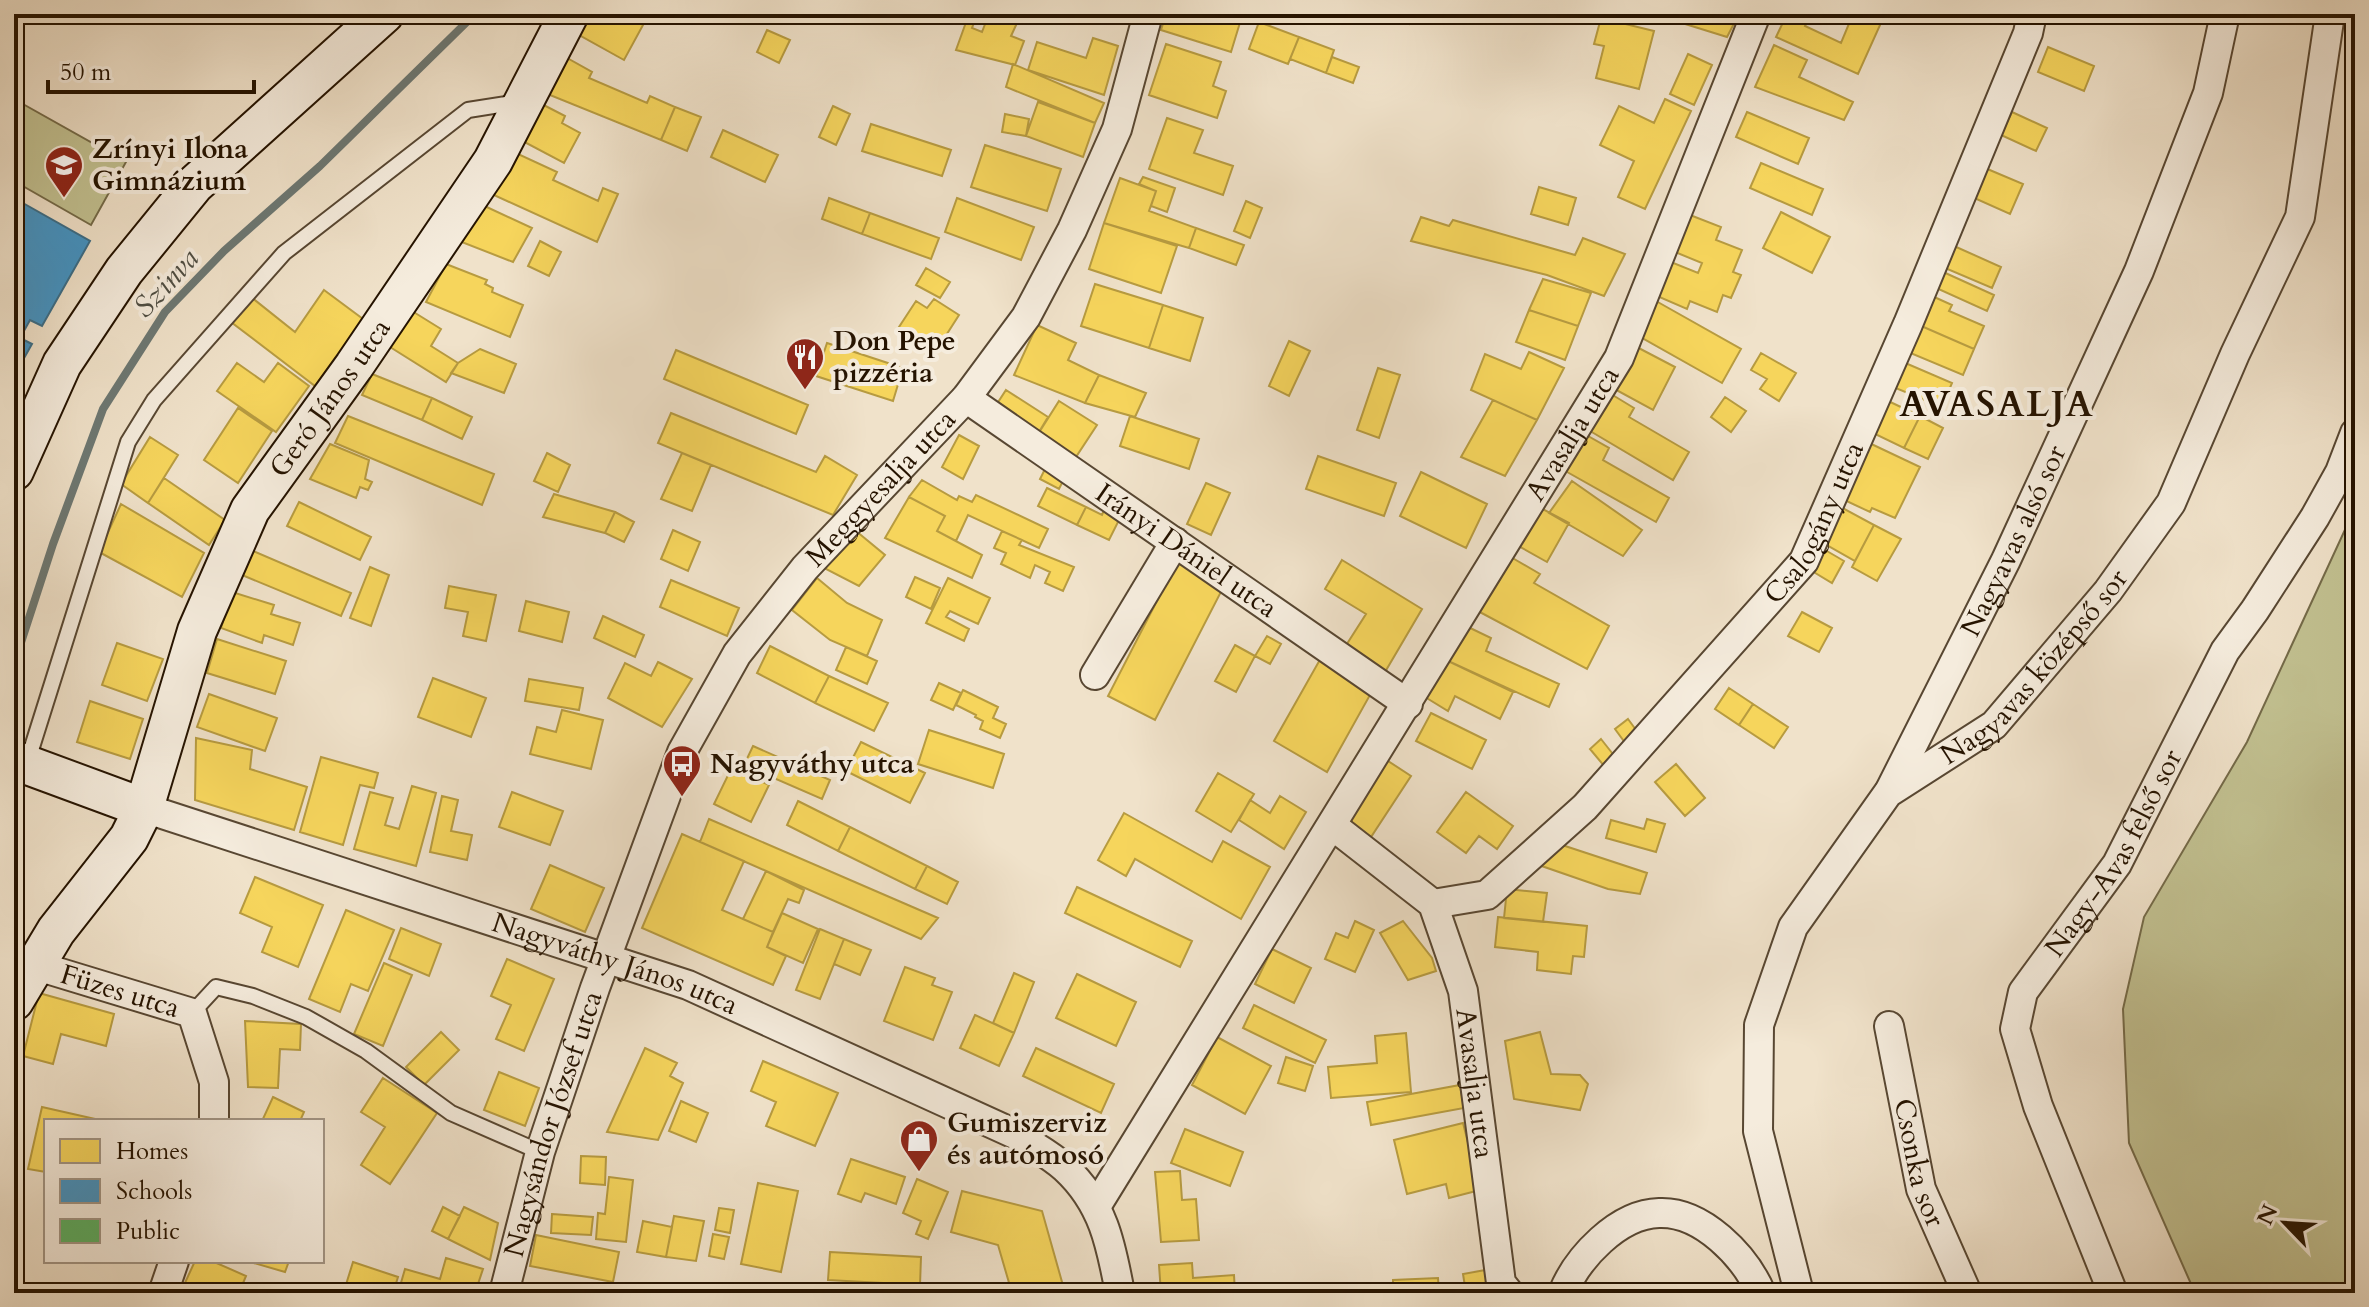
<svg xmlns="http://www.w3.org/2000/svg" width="2369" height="1307" font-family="Cardo,serif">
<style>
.green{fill:#c2c191;stroke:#746a48;stroke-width:2}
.homes{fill:#f6d55c;stroke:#b79b40;stroke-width:2}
.schools{fill:#4393c3;stroke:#3a6d88;stroke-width:2}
.public{fill:#5aae61;stroke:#4a8044;stroke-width:2}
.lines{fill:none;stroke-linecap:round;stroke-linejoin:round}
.stream{stroke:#6d7873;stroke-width:8}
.lane-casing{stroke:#584732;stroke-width:18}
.street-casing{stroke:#584732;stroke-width:32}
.secondary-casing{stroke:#251300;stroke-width:42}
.lane{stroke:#f5ecdd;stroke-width:14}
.street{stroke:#f5ecdd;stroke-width:28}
.secondary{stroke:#f5ecdd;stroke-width:38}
.labels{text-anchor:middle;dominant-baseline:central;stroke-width:8;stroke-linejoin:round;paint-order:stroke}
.poi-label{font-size:28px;font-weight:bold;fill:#251300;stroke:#f5ecdd;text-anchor:start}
.street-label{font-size:28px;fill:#251300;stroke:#f5ecdd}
.water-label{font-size:30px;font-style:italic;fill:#4f4e43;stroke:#f5ecdd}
.district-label{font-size:36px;font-weight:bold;letter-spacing:2px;fill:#251300;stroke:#f5ecdd}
</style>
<rect width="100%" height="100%" fill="#f0e2ca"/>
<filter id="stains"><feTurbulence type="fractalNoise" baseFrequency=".0025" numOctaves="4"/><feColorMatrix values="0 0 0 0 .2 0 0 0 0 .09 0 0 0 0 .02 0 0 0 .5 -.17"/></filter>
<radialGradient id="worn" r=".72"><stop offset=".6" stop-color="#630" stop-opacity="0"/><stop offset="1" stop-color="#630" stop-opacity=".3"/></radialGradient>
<path class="green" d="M14 99 126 162 91 225 14 181Z
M2355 508V1293H2195L2129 1143 2123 1009 2144 917 2247 742Z"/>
<path class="homes" d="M581 14H649L624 60 572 31Z
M969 14 977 15 972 28 982 32 989 14 1017 23 1011 36 1024 41 1015 65 956 50Z
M1166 14H1234L1242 16 1231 52 1161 30Z
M1379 14H1412L1409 24Z
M1653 14H1739L1727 37Z
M1787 14H1810L1805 26 1841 43 1853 14H1885L1858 74 1776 37Z
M1601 18 1654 31 1639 89 1596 78 1604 46 1594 44Z
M1259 22 1299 37 1288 64 1249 49Z
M767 30 790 40 779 63 757 52Z
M1299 37 1334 50 1326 73 1290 59Z
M1093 38 1118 46 1104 95 1028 70 1037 42 1086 58Z
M1166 44 1221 62 1213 86 1226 91 1217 118 1149 95Z
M1774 45 1807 60 1799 77 1853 102 1844 120 1755 87Z
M2048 47 2094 66 2084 91 2038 72Z
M560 54 592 72 589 78 647 103 650 96 675 107 661 140 540 91Z
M1688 54 1712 65 1694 105 1670 94Z
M1332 57 1359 67 1353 83 1326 73Z
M1013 64 1104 103 1095 123 1006 87Z
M1665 99 1691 111 1645 209 1618 197 1634 161 1600 145 1619 106 1654 123Z
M534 100 565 116 562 123 580 133 564 163 515 137Z
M1038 102 1095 123 1083 157 1026 136Z
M833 106 850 114 836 145 819 137Z
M675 107 701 117 687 151 661 140Z
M1747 112 1809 138 1798 164 1736 137Z
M2012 112 2047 128 2036 151 2001 135Z
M1005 114 1029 119 1026 136 1002 132Z
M1167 118 1203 130 1194 153 1233 166 1223 195 1149 169Z
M871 124 951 150 942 176 862 151Z
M723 130 778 155 765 182 711 157Z
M985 145 1061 169 1047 211 971 187Z
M507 149 557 172 553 180 598 201 603 188 618 194 597 242 483 190Z
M1761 163 1823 189 1812 215 1750 188Z
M1985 168 2023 184 2010 214 1972 197Z
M1143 177 1175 188 1167 212 1151 206 1156 191 1139 184Z
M1120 178 1156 191 1149 211 1196 228 1189 248 1104 223Z
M1539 187 1576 198 1568 225 1531 214Z
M829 198 870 213 862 234 822 219Z
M957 198 1034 227 1021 260 945 232Z
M1246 201 1262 208 1250 238 1234 231Z
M476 202 532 228 513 262 454 239Z
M1781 212 1830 237 1812 273 1763 248Z
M870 213 939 238 931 259 862 234Z
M1690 215 1721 227 1716 240 1742 250 1733 272 1741 275 1731 298 1723 295 1717 312 1690 301 1687 309 1657 296 1671 262 1698 273 1702 263 1675 252Z
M1421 217 1449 226 1453 220 1575 255 1583 238 1625 254 1604 296 1547 275 1411 241Z
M1104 223 1177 246 1161 293 1089 269Z
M1196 228 1244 245 1236 265 1189 248Z
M540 241 561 252 549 276 528 266Z
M1954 246 2001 267 1992 288 1945 268Z
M446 264 487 280 485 284 493 288 492 292 523 305 510 337 426 302Z
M926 268 950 282 940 298 916 285Z
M1941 271 1994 295 1987 311 1934 287Z
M1543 279 1591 293 1578 326 1529 310Z
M1095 284 1163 305 1149 348 1081 326Z
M324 290 363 319 315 386 231 322 251 297 295 332Z
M1932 296 1952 305 1949 311 1984 326 1974 349 1919 325Z
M934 299 959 315 936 351 899 327 916 301 927 308Z
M1656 301 1741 349 1722 383 1637 335Z
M1163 305 1203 318 1190 361 1149 348Z
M1529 310 1578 326 1565 360 1516 342Z
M412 311 441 329 431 346 458 363 446 382 390 347Z
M1037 325 1076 343 1068 360 1099 375 1085 403 1014 375Z
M1919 325 1974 349 1963 375 1908 352Z
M1289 341 1310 351 1289 396 1269 386Z
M827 343 903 368 893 401 816 376Z
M1631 344 1675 367 1653 410 1609 386Z
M480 349 516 364 504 393 451 373 458 363Z
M676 350 808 405 796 434 664 379Z
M1529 352 1564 368 1537 420 1471 390 1485 354 1521 369Z
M1761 353 1796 373 1779 401 1760 389 1767 379 1751 370Z
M1903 362 1952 383 1942 407 1893 387Z
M237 363 264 382 278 363 309 386 276 432 217 391Z
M1378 368 1400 375 1379 438 1357 430Z
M372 374 432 398 422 420 362 395Z
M1099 375 1146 393 1135 417 1085 403Z
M1006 390 1048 417 1033 442 991 413Z
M1606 391 1634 408 1629 417 1689 452 1673 480 1585 428Z
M1725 397 1746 411 1731 432 1711 417Z
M432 398 472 417 462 439 422 420Z
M1493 400 1537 420 1505 476 1461 457Z
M1886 400 1920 416 1904 448 1871 432Z
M1059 401 1097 425 1070 466 1033 442Z
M238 408 272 431 238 483 204 460Z
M671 413 816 472 825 456 857 475 833 515 658 443Z
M348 416 494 474 482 505 335 443Z
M1130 416 1199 439 1189 469 1120 446Z
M1920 416 1943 428 1928 459 1904 448Z
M1581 432 1609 448 1603 460 1669 498 1656 522 1560 468Z
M959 435 979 446 963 479 942 467Z
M150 437 178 455 148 503 121 484Z
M1865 441 1920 467 1895 518 1872 508 1870 512 1838 497Z
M330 444 369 460 365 479 372 482 368 490 360 487 356 498 310 479Z
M547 453 570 465 558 492 534 481Z
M682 453 711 465 692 511 661 499Z
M1318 456 1396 483 1384 516 1306 489Z
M1047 465 1066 475 1059 489 1040 479Z
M1421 472 1487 504 1466 548 1400 516Z
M164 478 225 520 209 545 148 503Z
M922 480 957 500 959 496 972 502 976 495 1048 529 1039 548 968 515 956 541 937 531 945 516 909 497Z
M1572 481 1642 530 1623 556 1549 513Z
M1206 483 1230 493 1211 535 1187 524Z
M1047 488 1086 507 1077 525 1038 506Z
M554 494 615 512 605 533 543 517Z
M909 497 945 516 937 531 982 555 972 578 885 538Z
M299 502 371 537 360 560 287 526Z
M121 504 204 553 182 597 99 552Z
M1837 505 1874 525 1855 561 1818 540Z
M1537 506 1569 523 1547 562 1515 544Z
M1086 507 1102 515 1105 508 1121 516 1109 540 1077 525Z
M615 512 634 522 624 542 605 533Z
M1874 525 1901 539 1877 581 1852 567Z
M673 530 700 542 688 571 661 559Z
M856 531 885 555 859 586 824 568Z
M1002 531 1022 540 1019 545 1074 567 1063 591 1045 583 1050 572 1035 565 1030 578 1001 564 1006 553 994 548Z
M1820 547 1844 561 1832 583 1807 568Z
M253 551 351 593 341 616 242 575Z
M1509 556 1540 574 1534 583 1609 626 1587 669 1476 610Z
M1178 560 1225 584 1155 720 1108 696Z
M1342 560 1422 609 1385 672 1345 647 1366 614 1325 589Z
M370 567 389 575 371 626 350 618Z
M915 577 940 588 931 609 906 597Z
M817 578 847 603 882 620 867 656 830 640 792 610Z
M948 578 990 598 978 624 950 611 946 617 969 629 964 641 926 623Z
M671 580 739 608 727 636 660 607Z
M449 586 496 595 486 641 463 636 468 612 445 608Z
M232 592 274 605 271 614 300 623 293 645 264 635 262 643 221 628Z
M526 601 569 612 562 642 519 631Z
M1802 612 1832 628 1819 652 1788 636Z
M603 616 644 635 635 657 594 638Z
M1464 625 1491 638 1486 651 1559 684 1549 707 1446 660Z
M1267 636 1281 644 1270 664 1255 656Z
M217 639 286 661 275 694 207 673Z
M117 643 163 659 147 701 102 685Z
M1235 645 1255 656 1236 692 1215 681Z
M770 646 829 676 815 703 757 673Z
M846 647 877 661 867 684 836 670Z
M1322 656 1375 686 1327 772 1274 741Z
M1446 660 1513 692 1500 719 1455 696 1448 711 1425 697Z
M658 662 692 679 662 727 608 698 625 663 651 676Z
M829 676 888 703 874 731 815 703Z
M433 678 486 698 471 737 418 717Z
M529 679 583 688 579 710 525 701Z
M939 683 961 693 953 710 931 700Z
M1729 688 1753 704 1739 725 1715 709Z
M963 690 998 707 993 718 1006 724 1000 738 980 729 983 721 975 717 976 715 956 705Z
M209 694 277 718 265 751 197 727Z
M90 701 143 719 130 759 77 742Z
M1753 704 1788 727 1774 748 1739 725Z
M562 710 603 720 591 769 530 754 537 727 556 732Z
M1431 713 1486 740 1472 769 1416 741Z
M1628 719 1639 734 1626 744 1615 729Z
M929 730 1004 754 993 788 918 764Z
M196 738 252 750 250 769 307 787 294 830 195 800Z
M1601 739 1616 758 1605 767 1590 749Z
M861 742 925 773 910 803 846 771Z
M753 746 830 780 822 799 744 765Z
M321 757 378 773 374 788 360 785 343 845 300 832Z
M1385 759 1411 776 1371 837 1346 820Z
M1676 764 1705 798 1685 816 1655 782Z
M732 767 769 785 751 822 714 804Z
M1218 773 1254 794 1231 832 1196 811Z
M412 786 436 793 416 866 354 849 370 792 393 798 385 825 399 829Z
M512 792 563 811 550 845 499 827Z
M1466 792 1513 826 1497 849 1479 836 1466 853 1437 832Z
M442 796 458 800 451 831 472 835 467 860 430 852Z
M1280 796 1306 812 1284 849 1239 820 1250 800 1270 813Z
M798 801 850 827 838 851 787 825Z
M1124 813 1212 862 1223 841 1270 867 1241 919 1135 859 1126 876 1098 860Z
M709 819 938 918 921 939 700 842Z
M1647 819 1665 824 1656 852 1606 838 1611 820 1644 829Z
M850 827 927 866 915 889 838 851Z
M682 834 744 861 722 910 773 932 767 947 786 956 773 985 642 928Z
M1556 843 1647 873 1640 894 1608 889 1533 863Z
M550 865 604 888 585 932 531 909Z
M927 866 958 882 947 904 915 889Z
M766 871 804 890 799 903 788 899 773 932 743 919Z
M255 877 323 905 298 967 262 952 272 927 240 913Z
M1077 887 1192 941 1180 967 1065 913Z
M1507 889 1547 893 1543 922 1504 918Z
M346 910 394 930 368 991 351 984 340 1012 309 999Z
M782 913 818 929 803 963 767 947Z
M1498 917 1587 926 1584 957 1573 956 1571 974 1537 970 1538 952 1495 947Z
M1355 921 1374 930 1355 972 1325 959 1336 933 1348 938Z
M1403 921 1432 958 1436 971 1408 980 1380 933Z
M401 928 441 944 429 976 389 959Z
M820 929 844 939 820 999 796 990Z
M844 939 871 950 860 975 834 964Z
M1272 949 1311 968 1294 1003 1255 984Z
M507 959 554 979 524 1051 496 1039 511 1005 491 996Z
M384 963 412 975 383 1046 354 1034Z
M905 967 935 978 932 985 952 992 933 1040 884 1021Z
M1014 973 1034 982 1014 1033 993 1023Z
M1077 974 1136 1002 1116 1046 1056 1018Z
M39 993 114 1014 106 1046 61 1034 53 1064 23 1056Z
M1254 1005 1326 1040 1315 1063 1243 1028Z
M975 1015 1014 1033 999 1066 960 1048Z
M245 1021 301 1024 300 1050 280 1049 278 1088 248 1087Z
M441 1032 459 1050 424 1085 406 1067Z
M1540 1032 1551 1074 1580 1075 1588 1084 1580 1110 1514 1099 1505 1041Z
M1406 1033 1411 1092 1331 1098 1328 1067 1377 1063 1375 1036Z
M1217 1037 1271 1066 1245 1114 1192 1085Z
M645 1048 677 1063 670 1076 683 1083 658 1140 607 1132Z
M1036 1048 1114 1084 1101 1113 1023 1076Z
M1286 1057 1313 1066 1305 1091 1278 1083Z
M763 1061 838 1093 815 1146 766 1126 776 1102 751 1091Z
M499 1072 539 1088 525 1126 484 1110Z
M383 1078 437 1113 390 1184 361 1165 385 1127 361 1112Z
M1460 1085 1464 1108 1371 1125 1367 1102Z
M273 1097 304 1112 300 1121H262Z
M681 1101 708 1113 696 1142 669 1131Z
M42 1107 104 1121H46V1172L28 1169Z
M1463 1123 1480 1190 1449 1198 1446 1184 1407 1194 1394 1140Z
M1185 1129 1243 1152 1230 1186 1171 1163Z
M581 1156 606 1157 605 1185 580 1183Z
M851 1159 905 1177 896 1204 865 1193 861 1202 838 1194Z
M1180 1171 1182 1200 1196 1199 1199 1240 1161 1242 1155 1172Z
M609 1177 633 1180 626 1242 596 1239 598 1213 605 1214Z
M917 1179 948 1192 928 1239 916 1234 921 1221 903 1213Z
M758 1183 798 1191 781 1272 741 1264Z
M962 1191 1042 1211 1064 1289 1050 1293H1012L998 1245 951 1232Z
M443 1207 460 1216 448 1239 432 1231Z
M464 1207 498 1223 490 1260 448 1239Z
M719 1208 734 1210 730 1233 715 1230Z
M552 1214 593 1217 591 1235 551 1233Z
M674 1216 704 1221 696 1261 666 1257Z
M643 1221 672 1227 666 1257 637 1252Z
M713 1234 729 1237 724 1259 709 1256Z
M536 1235 619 1252 613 1282 530 1266Z
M830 1252 921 1257 920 1285 828 1280Z
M446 1258 483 1269 475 1293H398L405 1269 440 1279Z
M195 1261H212L246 1276 239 1293H202L184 1285Z
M247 1261H289L285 1272Z
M353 1262 398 1277 393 1293H351L344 1291Z
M1192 1263 1193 1278 1234 1275 1235 1293H1161L1159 1265Z
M1491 1269 1495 1293H1466L1463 1274Z
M1438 1278 1439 1293H1393V1280Z"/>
<path class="schools" d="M14 198 90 241 42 326 30 320 20 338 32 344 14 376Z"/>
<path class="public" d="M523 1284 568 1293H521Z"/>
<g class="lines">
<path class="stream" d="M14 664 53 544 103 409 165 312 224 251 320 166 475 14"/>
<g class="lane-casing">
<path id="lane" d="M27 763 128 442 154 400 284 253 468 110 519 102
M192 1013 216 987 253 996 306 1017 366 1051 451 1113 540 1152"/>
</g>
<g class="street-casing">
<g id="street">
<path id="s1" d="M966 398 1408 704"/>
<path d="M1095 675 1175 542"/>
<path id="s2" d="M1890 790 2006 560 2139 271 2208 93 2225 14"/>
<path id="s3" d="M144 808 688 985 1017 1135C1033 1146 1051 1155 1065 1168 1103 1203 1111 1244 1120 1293"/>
<path id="s4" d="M1333 826 1433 904 1463 991 1501 1283 1509 1293"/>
<path id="s5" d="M1433 904 1487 895 1585 807 1804 561 1908 324 2028 33 2032 14"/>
<path id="s6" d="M34 965 192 1013 214 1082V1121"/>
<path id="s7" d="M1889 1026 1921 1189 1967 1293"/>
<path id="s8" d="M1097 1205 1619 358 1756 14"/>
<path d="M163 1293 174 1261"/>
<path id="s9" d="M504 1293 540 1152 595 988 682 752 737 654 805 568 966 398 1026 317 1072 230 1117 129 1148 14"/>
<path d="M1563 1293C1577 1258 1618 1214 1659 1213 1702 1211 1745 1256 1761 1293"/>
<path id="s10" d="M1799 1293 1758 1131 1759 1025 1793 927 1888 793 1994 725 2108 591 2171 503 2235 354 2300 217 2330 14"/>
<path id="s11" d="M2113 1293 2038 1106 2015 1029 2023 992 2117 864 2225 651 2255 610 2315 517 2340 472 2355 433"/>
</g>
</g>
<g class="secondary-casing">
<g id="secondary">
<path d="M14 471 62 364 124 271 194 185 384 14"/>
<path d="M14 760 144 808"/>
<path id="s12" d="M14 1001 56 931 129 838 144 808 197 631 250 510 354 366 493 161 569 14"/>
</g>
</g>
<use href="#lane" class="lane"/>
<use href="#street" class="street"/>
<use href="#secondary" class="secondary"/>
</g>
<defs>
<g id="school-pin" transform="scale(2)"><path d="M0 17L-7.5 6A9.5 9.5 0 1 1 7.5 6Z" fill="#8f2418" stroke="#f5ecdd"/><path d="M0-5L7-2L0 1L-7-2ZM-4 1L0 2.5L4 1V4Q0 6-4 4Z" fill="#fff"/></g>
<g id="restaurant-pin" transform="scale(2)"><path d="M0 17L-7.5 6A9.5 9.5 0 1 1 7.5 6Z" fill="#8f2418" stroke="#f5ecdd"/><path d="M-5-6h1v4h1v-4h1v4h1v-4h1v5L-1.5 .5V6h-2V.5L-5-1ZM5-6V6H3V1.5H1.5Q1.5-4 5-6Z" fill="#fff"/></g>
<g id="bus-pin" transform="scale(2)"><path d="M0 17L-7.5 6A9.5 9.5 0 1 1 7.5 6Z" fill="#8f2418" stroke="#f5ecdd"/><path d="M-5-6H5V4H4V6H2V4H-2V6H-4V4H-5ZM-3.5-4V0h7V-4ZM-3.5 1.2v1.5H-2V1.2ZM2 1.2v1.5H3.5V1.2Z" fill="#fff"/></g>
<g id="shop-pin" transform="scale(2)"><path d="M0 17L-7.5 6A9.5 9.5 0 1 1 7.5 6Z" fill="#8f2418" stroke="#f5ecdd"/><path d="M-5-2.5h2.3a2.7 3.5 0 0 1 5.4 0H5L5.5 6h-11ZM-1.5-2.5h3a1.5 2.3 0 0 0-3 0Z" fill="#fff"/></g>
</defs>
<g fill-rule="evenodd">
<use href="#school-pin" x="64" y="165"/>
<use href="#restaurant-pin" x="805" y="357"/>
<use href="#bus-pin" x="682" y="764"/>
<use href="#shop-pin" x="919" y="1139"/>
</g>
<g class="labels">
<g class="poi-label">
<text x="92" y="149">Zrínyi Ilona<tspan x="92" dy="32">Gimnázium</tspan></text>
<text x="833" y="341">Don Pepe<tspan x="833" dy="32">pizzéria</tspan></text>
<text x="710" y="764">Nagyváthy utca</text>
<text x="947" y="1123">Gumiszerviz<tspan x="947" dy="32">és autómosó</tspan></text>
</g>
<g class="street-label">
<text stroke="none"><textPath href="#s12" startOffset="688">Geró János utca</textPath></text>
<text stroke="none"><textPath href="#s8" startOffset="906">Avasalja utca</textPath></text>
<text stroke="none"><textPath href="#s9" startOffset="902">Meggyesalja utca</textPath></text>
<text stroke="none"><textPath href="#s5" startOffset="554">Csalogány utca</textPath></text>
<text stroke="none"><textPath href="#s2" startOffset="278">Nagyavas alsó sor</textPath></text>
<text stroke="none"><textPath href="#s1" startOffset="268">Irányi Dániel utca</textPath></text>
<text stroke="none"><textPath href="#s10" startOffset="736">Nagyavas középső sor</textPath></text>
<text stroke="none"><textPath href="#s11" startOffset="486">Nagy-Avas felső sor</textPath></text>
<text stroke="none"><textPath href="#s3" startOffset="496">Nagyváthy János utca</textPath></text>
<text stroke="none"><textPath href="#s6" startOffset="90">Füzes utca</textPath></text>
<text stroke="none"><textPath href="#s4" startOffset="312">Avasalja utca</textPath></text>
<text stroke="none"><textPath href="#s9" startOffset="176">Nagysándor József utca</textPath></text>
<text stroke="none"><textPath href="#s7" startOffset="140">Csonka sor</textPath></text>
</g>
<g class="water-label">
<text transform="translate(166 283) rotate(-48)">Szinva</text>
</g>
<g class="district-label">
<text x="1997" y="404">AVASALJA</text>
</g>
</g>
<rect width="2369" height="1307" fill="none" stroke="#f0e2ca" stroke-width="48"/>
<rect x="16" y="16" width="2337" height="1275" fill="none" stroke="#251300" stroke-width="4"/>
<rect x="24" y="24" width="2321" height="1259" fill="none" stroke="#251300" stroke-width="2"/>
<rect x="44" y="1119" width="280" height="144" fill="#f5ecdd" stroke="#a29585" stroke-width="2"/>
<rect x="60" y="1139" width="40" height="24" fill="#f6d55c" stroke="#a29585" stroke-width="2"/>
<text x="116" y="1159" font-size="24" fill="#251300">Homes</text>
<rect x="60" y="1179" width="40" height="24" fill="#4393c3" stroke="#a29585" stroke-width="2"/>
<text x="116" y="1199" font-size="24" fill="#251300">Schools</text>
<rect x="60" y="1219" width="40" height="24" fill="#5aae61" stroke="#a29585" stroke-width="2"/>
<text x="116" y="1239" font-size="24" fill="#251300">Public</text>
<g transform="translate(2285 1223) rotate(295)" stroke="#f5ecdd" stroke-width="6" paint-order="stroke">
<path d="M0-6L14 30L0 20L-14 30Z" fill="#251300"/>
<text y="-12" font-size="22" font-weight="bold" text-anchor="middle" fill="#251300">N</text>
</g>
<path d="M48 80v12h206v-12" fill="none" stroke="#251300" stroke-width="4"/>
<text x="60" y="80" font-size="24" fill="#251300" stroke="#f5ecdd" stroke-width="6" paint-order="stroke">50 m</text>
<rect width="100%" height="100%" filter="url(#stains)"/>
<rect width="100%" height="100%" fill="url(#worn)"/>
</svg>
